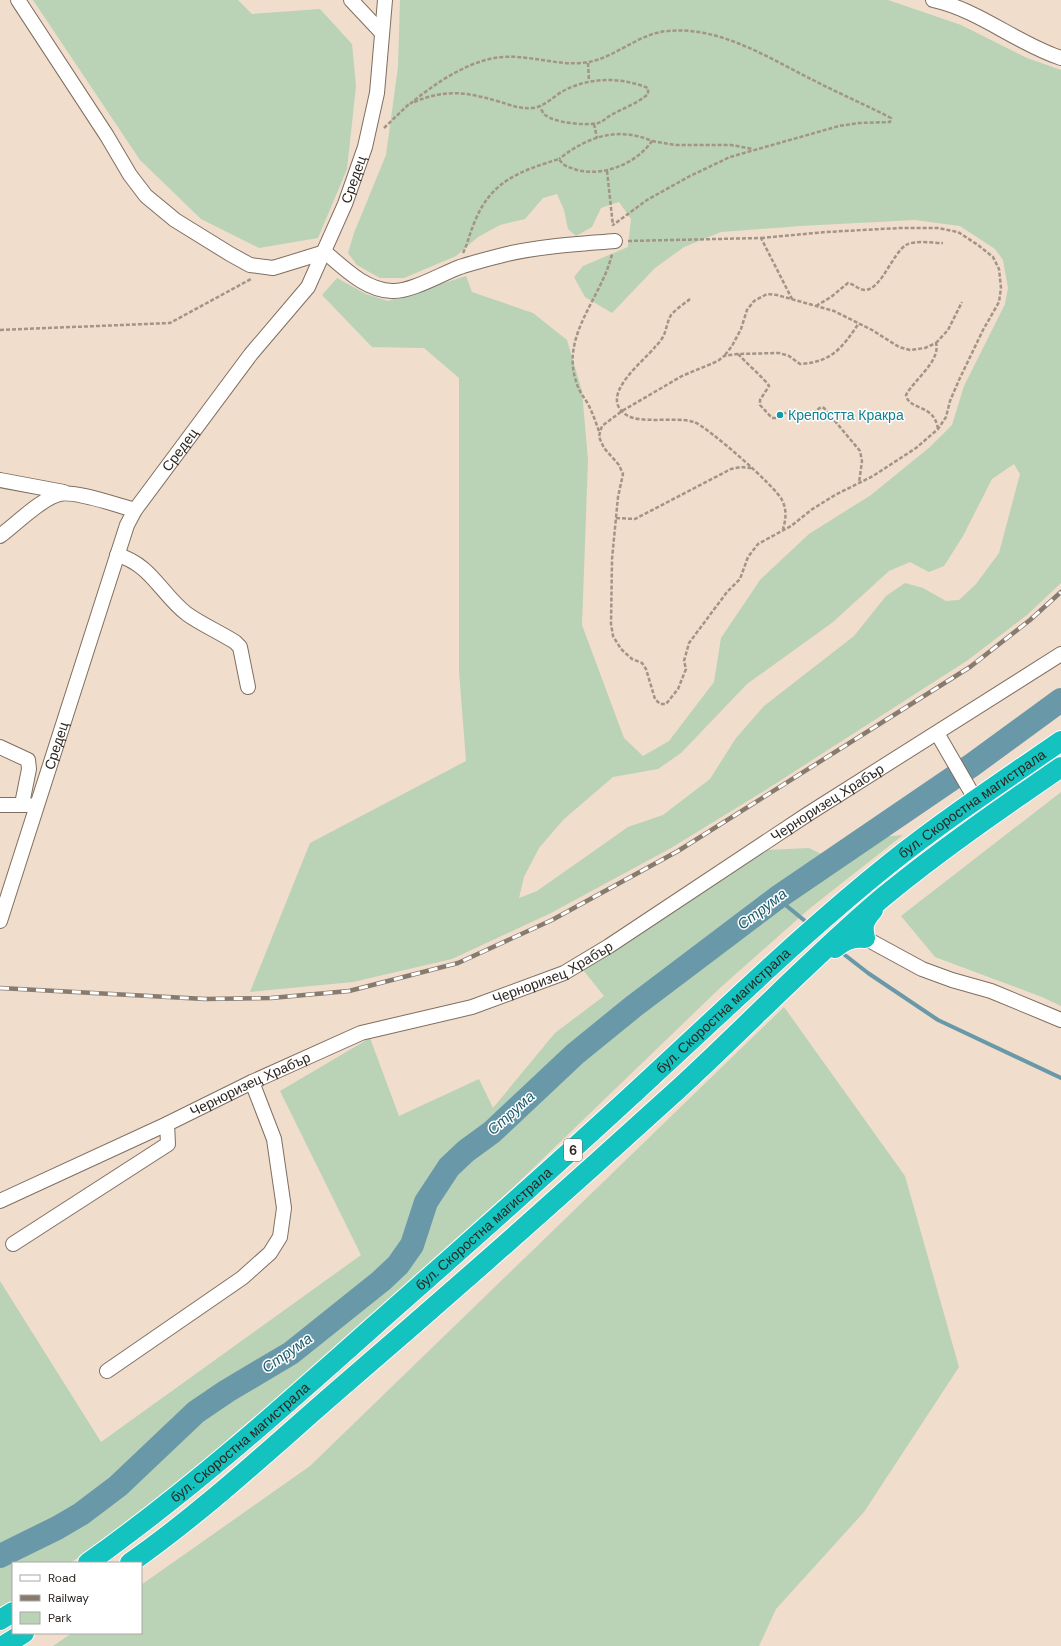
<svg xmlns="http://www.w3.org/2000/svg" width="1061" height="1646" font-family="'DM Sans',sans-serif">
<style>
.green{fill:#bad2b6;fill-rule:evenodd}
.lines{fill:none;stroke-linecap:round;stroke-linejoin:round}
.stream{stroke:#6999a8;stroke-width:4}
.river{stroke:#6999a8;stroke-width:24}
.minor-casing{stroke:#806f60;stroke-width:16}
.highway-casing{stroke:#fff;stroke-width:22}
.path{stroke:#a29487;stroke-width:2.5;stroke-dasharray:4 2;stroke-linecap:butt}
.minor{stroke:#fff;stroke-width:14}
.highway{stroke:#14c2bf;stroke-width:20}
.rail-casing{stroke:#877b6f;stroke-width:4.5}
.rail{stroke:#fff;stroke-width:3;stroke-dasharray:9;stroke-linecap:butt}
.culture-dot{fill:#0f9aa8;stroke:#fff;stroke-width:1.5}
.labels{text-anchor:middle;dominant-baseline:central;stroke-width:3;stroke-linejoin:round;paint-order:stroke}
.shield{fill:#fff;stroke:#6c6762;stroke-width:1}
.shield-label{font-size:13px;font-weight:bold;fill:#2d261f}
.street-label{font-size:14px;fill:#2d261f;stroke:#fff}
.culture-label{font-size:14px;fill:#0d838f;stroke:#fff;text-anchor:start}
.water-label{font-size:15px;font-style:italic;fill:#1c5c6d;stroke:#fff}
</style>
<rect width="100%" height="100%" fill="#f0ddcc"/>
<path class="green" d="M33 0H238L252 14 320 9 352 44 356 86 347 169 318 238 259 248 201 219 140 160Z
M400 0H888L961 25 1027 58 1061 70V583L1027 615 968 660 764 791 671 848 551 913 452 959 353 982 250 992 310 843 466 761 459 671V378L424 348 372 347 322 295 337 278 366 294 388 301 466 276 472 292 533 313 567 340 582 391 588 460 582 625 624 738 643 756 669 741 714 682 721 638 760 580 809 534 871 495 930 447 952 425 964 386 1005 304 1008 288 1003 260 995 249 960 226 915 220 800 226 721 232 684 247 655 268 612 313 585 297 574 277 583 266 628 247 631 219 619 202 601 208 592 227 576 236 568 229 564 210 557 194 543 198 525 219 500 225 478 237 456 256 404 278H380L357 265 348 253 354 233 386 155 398 67ZM1014 464 1020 474 999 553 976 584 959 600 946 601 923 588 905 583 886 596 854 636 764 706 736 738 710 779 663 815 628 827 537 891 519 898 524 877 539 848 563 820 613 777 658 769 681 753 747 684 833 622 889 571 910 562 929 572 944 566 963 536 992 479Z
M1061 792V1006L1042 997 935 957 901 916Z
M903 835 809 909 721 987 474 1225 227 1444 125 1527 70 1563H13V1601L0 1610V1281L101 1442 361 1255 280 1091 370 1038 399 1116 479 1079 493 1108 555 1033 604 996 583 970 768 850 809 848 842 864 881 837Z
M784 1007 905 1176 959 1367 864 1512 776 1609 759 1646H53L72 1633H141V1585L310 1466Z"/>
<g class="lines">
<path class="stream" d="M777 898 805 921
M841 952 868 973 938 1020 1061 1078"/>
<path class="river" d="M0 1556 57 1528 81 1514 118 1486 196 1412 227 1391 291 1353 381 1281 398 1265 412 1245 426 1202 449 1167 466 1151 492 1132 575 1054 634 1006 777 898 972 765 1061 700"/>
<g class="minor-casing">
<g id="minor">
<path d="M18 0 107 136 130 175 146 196 175 220 230 254 250 265 273 268 325 252"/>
<path d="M351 0 382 33"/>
<path d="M933 0C979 10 1016 43 1061 58"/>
<path d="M325 252C344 268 365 290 392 291 411 292 441 274 460 267 475 262 491 258 507 254 542 246 579 244 615 241"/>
<path d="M0 480 64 492"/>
<path d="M0 536C16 524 42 498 60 494 75 490 119 506 135 510"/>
<path d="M117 555C151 564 161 594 187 614 201 624 219 632 235 642L240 647 248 687"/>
<path d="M937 733 970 790 977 799"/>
<path d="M0 747 28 760 29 769 22 804"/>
<path d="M0 805H29"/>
<path id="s1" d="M0 921 127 525 135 510 251 354 308 287 345 204 365 147 377 93 385 0"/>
<path d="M865 938 922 969 952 980 991 991 1061 1020"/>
<path id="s2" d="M0 1201 167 1124 252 1082 361 1033 472 1007 564 973 609 946 808 814 1061 654"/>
<path d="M13 1244 168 1144 167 1124"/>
<path d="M107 1371 242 1278 270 1253 280 1237 284 1208 274 1139 252 1082"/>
</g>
</g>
<g class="highway-casing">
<g id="highway">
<path d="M835 948C845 940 852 937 865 938 862 924 864 921 873 910"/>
<path id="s3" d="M88 1563C189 1491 281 1409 374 1326 470 1241 566 1157 660 1069 735 1000 809 928 889 864 944 820 1003 781 1061 741"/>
<path d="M130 1563C204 1511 270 1449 338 1390 452 1292 564 1193 675 1092 745 1028 810 959 882 898 939 851 1000 809 1061 767"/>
<path d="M0 1620 13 1612"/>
<path d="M3 1646 24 1633"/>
</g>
</g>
<path class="path" d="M588 63 589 81
M414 102C446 89 466 92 497 101 511 105 518 109 533 108 544 107 555 95 565 90 591 77 621 77 648 88V94C637 104 623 108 611 115 606 118 603 122 598 123 586 126 553 123 544 114 542 112 541 108 540 106
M410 104C434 84 470 59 503 57 529 55 555 65 581 63 613 61 637 33 668 31 721 26 770 59 815 81 840 94 866 105 891 118L890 122 859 123 839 126 730 157 690 176 647 200 613 225
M594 124 597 138
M384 128 409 104
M652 141 675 145H731L753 149
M607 171 613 226
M761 238 826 232 900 228H938L958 232 978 245 993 257 999 269 1001 288 999 302 983 330 959 380 950 401 946 417 938 429 916 448 873 476 835 495 811 510 791 526 758 544 748 557 740 579 727 592 689 643 684 661 686 669 678 689 666 704H660L655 699 646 669 642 663 632 659 621 649 613 636 611 624 612 559 618 497 623 474 619 465 604 448 599 437 600 432 602 426 622 411 682 376 718 361 724 356 737 354 779 353 789 356 800 364C832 362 842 348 859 323
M628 241 761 238 792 299
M463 253C468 243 470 232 475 221 491 181 520 171 559 159 564 167 569 167 577 170 604 177 637 163 652 141 617 126 587 137 559 159
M690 299C684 304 676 309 671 315 668 320 667 326 665 332 664 337 659 343 655 347 643 362 599 395 625 414 639 425 675 416 694 422 708 427 776 487 782 500 787 510 786 519 783 529
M816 306 831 297 848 283C854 284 859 290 865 290 881 290 892 254 906 245 915 240 933 243 943 243
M0 330 170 323 251 279
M936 343 948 330 962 302
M738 354C743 360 767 381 769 386L760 400V405L772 418H779L789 410C796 410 798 418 805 419L821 407 824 408 860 451 862 461 859 483
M725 355 732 346 741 329 747 310 754 301 767 294 777 295 834 311 872 330 899 347 910 350 925 348 936 343C941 361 913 381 906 395 909 411 934 403 938 429
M599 431C596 423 593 414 589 406 585 398 579 392 577 384 559 336 602 298 612 254
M616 518 635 519 731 469 741 467 751 468"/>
<use href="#minor" class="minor"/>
<use href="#highway" class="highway"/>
<g class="rail-casing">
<path id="rail" d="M0 988 205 999 271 998 349 991 458 963 552 920 678 851 970 667 1030 620 1061 592"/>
</g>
<use href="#rail" class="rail"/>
</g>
<circle class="culture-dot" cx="780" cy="415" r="4"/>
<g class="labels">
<rect class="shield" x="564" y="1139" width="18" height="22" rx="3"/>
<g class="shield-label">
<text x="573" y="1150">6</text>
</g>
<g class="street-label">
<text stroke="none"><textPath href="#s1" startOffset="832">Средец</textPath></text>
<text stroke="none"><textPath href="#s1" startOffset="508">Средец</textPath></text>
<text stroke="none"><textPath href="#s1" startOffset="184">Средец</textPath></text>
<text stroke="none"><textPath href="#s2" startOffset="924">Черноризец Храбър</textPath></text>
<text stroke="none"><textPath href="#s3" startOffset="1166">бул. Скоростна магистрала</textPath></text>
<text stroke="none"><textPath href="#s2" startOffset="600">Черноризец Храбър</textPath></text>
<text stroke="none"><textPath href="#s3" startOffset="842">бул. Скоростна магистрала</textPath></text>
<text stroke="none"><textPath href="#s2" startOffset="276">Черноризец Храбър</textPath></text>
<text stroke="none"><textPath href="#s3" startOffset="518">бул. Скоростна магистрала</textPath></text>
<text stroke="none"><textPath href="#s3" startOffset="194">бул. Скоростна магистрала</textPath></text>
</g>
<g class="culture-label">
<text x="788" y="415">Крепостта Кракра</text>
</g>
<g class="water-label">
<text transform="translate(762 909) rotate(-37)">Струма</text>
<text transform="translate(511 1113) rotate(-42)">Струма</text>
<text transform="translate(287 1353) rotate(-35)">Струма</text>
</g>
</g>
<rect x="12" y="1562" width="130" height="72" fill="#ffffff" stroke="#aba8a5"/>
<rect x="20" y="1575" width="20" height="6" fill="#ffffff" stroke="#aba8a5"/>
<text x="48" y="1582" font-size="12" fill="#2d261f">Road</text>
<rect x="20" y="1595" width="20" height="6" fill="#877b6f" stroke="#aba8a5"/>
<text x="48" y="1602" font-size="12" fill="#2d261f">Railway</text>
<rect x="20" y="1612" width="20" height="12" fill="#bad2b6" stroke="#aba8a5"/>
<text x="48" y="1622" font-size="12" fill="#2d261f">Park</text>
</svg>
